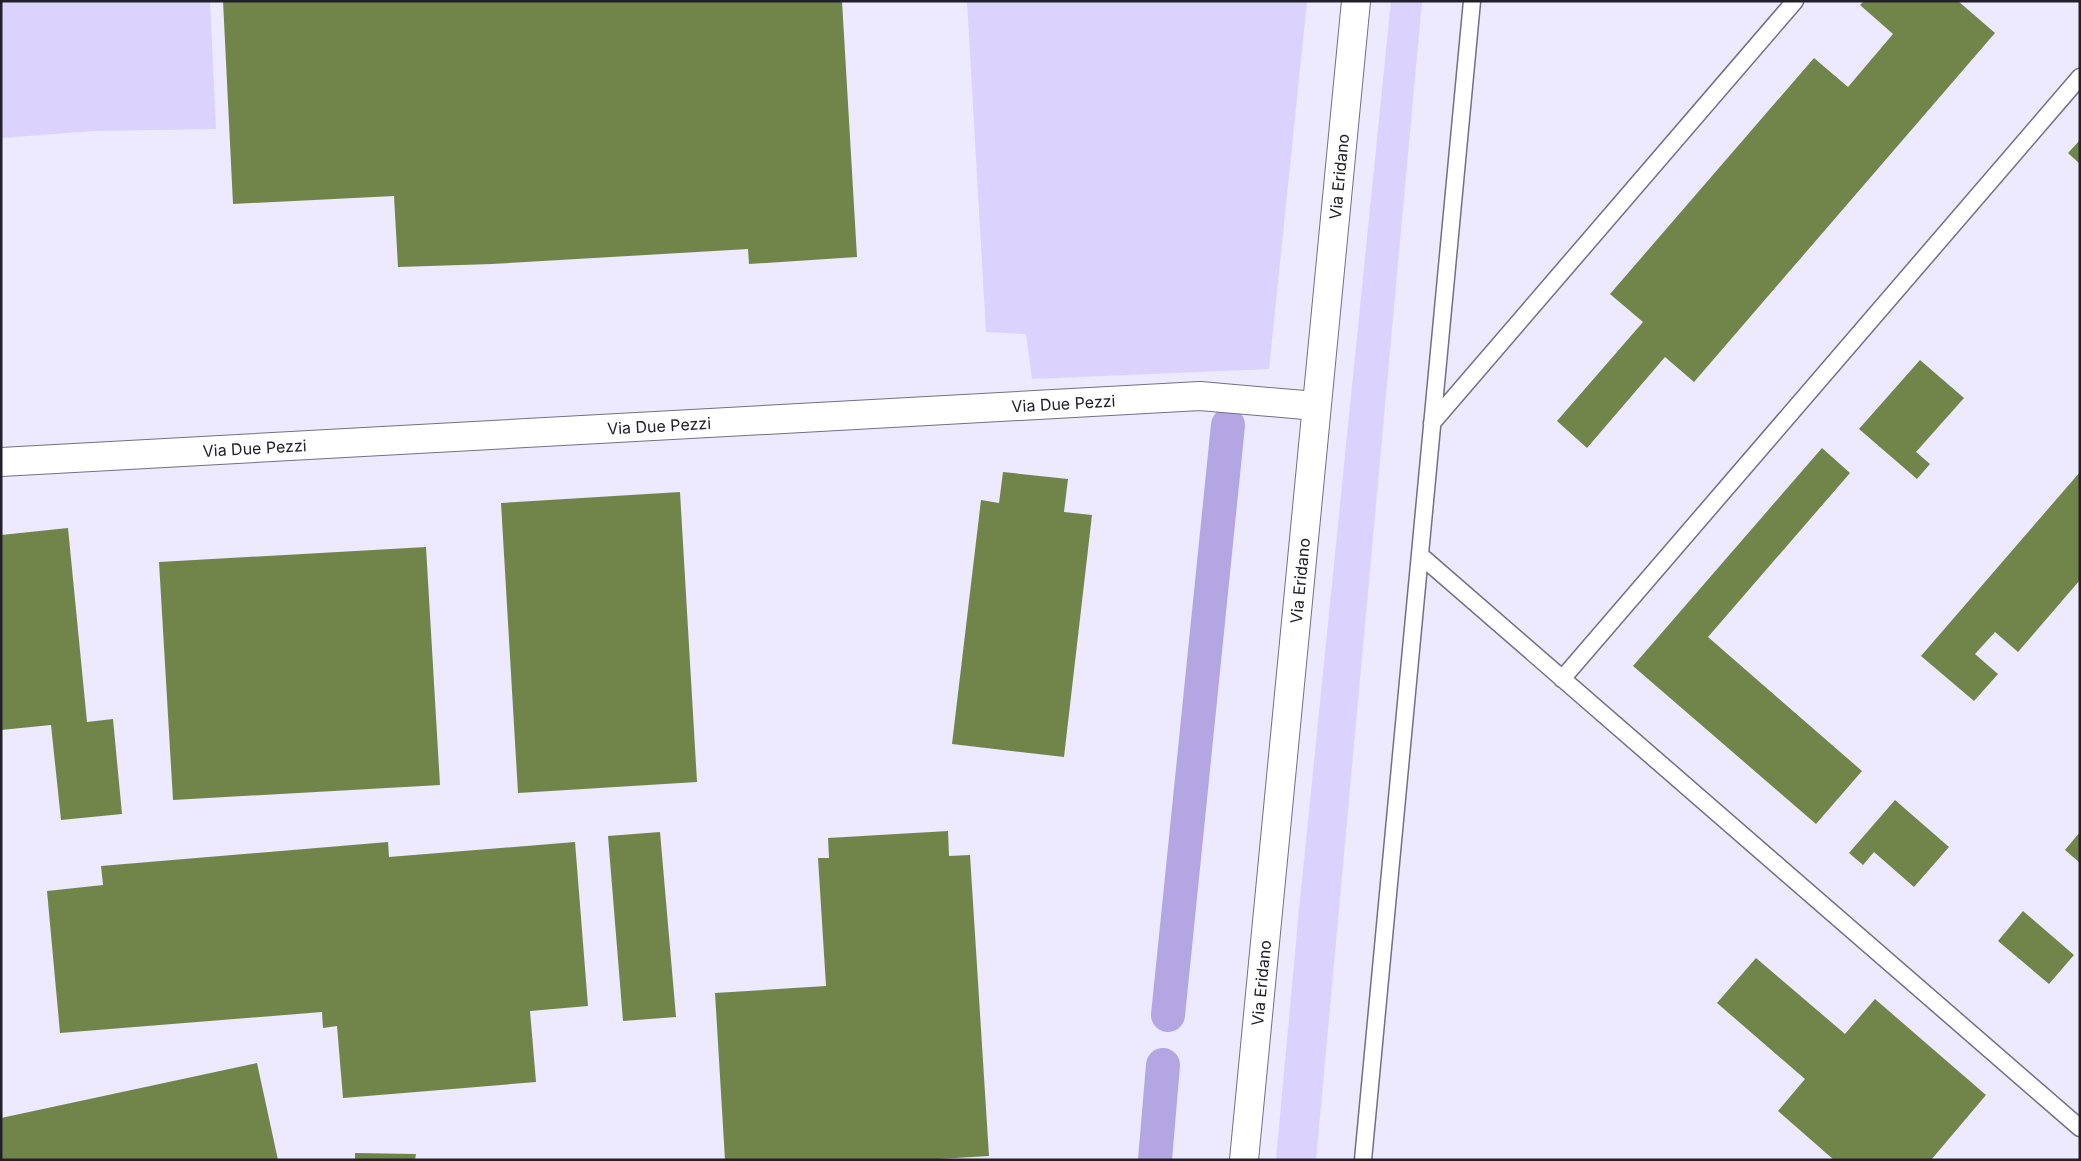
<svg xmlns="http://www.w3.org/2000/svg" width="2081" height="1161" font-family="Inter,sans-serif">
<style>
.green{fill:#dbd2fe}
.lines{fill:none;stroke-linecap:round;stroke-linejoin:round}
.canal{stroke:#b4a6e2;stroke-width:34}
.building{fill:#71854b}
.lane-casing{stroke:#736f86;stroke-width:19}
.street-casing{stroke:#736f86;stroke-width:30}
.primary-casing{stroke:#736f86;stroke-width:30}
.lane{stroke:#fff;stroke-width:16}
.street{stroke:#fff;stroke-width:28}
.primary{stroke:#fff;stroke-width:28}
.labels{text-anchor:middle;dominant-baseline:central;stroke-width:4.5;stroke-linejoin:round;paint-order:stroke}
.street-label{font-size:16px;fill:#22202a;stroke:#fff}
</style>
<rect width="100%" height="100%" fill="#ede9fe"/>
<path class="green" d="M1 1H210L216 129 94 131 1 138Z
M967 1H1307L1269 369 1032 379 1026 334 986 332Z
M1391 1H1422L1316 1160H1276L1298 920Z"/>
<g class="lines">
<path class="canal" d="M1168 1015 1228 425
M1155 1160 1163 1065"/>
</g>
<path class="building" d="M223 1H842L857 257 749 264 748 249 492 264 398 267 394 196 233 204Z
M1864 1H1958L1995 33 1694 382 1665 357 1587 448 1557 421 1643 322 1610 294 1814 58 1848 87 1893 34 1860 5Z
M2080 140V164L2068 153Z
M1920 360 1964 398 1916 452 1930 464 1917 479 1859 429Z
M1822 448 1850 473 1708 637 1862 771 1816 824 1633 666Z
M1003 472 1068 479 1064 512 1092 515 1064 757 952 744 981 500 999 503Z
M2080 472V580L2018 652 1995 632 1975 654 1998 674 1974 701 1921 656Z
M680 492 697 782 518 793 501 503Z
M68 528 87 722 113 719 122 814 61 820 51 725 1 730V535Z
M426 547 440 785 173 800 159 562Z
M1895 800 1949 847 1914 887 1874 852 1863 865 1849 853Z
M948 831 949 856 970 855 989 1156 922 1160H725L715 993 826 986 818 858H829L828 838Z
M660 832 676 1017 623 1021 608 836Z
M2080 832V863L2065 850Z
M388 842 389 857 575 842 588 1006 530 1011 536 1082 343 1098 337 1026 323 1028 322 1012 60 1033 47 891 103 885 101 866Z
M2023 911 2074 955 2049 984 1998 941Z
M1756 958 1845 1034 1875 999 1986 1095 1931 1160H1834L1778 1111 1805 1079 1717 1003Z
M257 1063 278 1160H1V1118Z
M355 1153 416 1154 415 1160H355Z"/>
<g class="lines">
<g class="lane-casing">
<path id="lane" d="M1432 423 1795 1
M1420 555 2080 1128
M1562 679 2080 77
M1363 1160 1472 1"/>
</g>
<g class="street-casing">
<g id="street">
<path id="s1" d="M1 462 1200 396 1316 406"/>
</g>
</g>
<g class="primary-casing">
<g id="primary">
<path id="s2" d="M1244 1160 1356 1"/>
</g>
</g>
<use href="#lane" class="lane"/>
<use href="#street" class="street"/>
<use href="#primary" class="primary"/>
</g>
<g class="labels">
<g class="street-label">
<text stroke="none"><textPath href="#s2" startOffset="988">Via Eridano</textPath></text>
<text stroke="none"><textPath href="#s1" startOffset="1064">Via Due Pezzi</textPath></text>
<text stroke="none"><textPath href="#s1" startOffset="659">Via Due Pezzi</textPath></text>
<text stroke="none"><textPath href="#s1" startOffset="254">Via Due Pezzi</textPath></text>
<text stroke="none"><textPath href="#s2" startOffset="582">Via Eridano</textPath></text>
<text stroke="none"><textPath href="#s2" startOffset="178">Via Eridano</textPath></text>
</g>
</g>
<rect width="2081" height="1161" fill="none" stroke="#22202a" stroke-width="5"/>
</svg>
